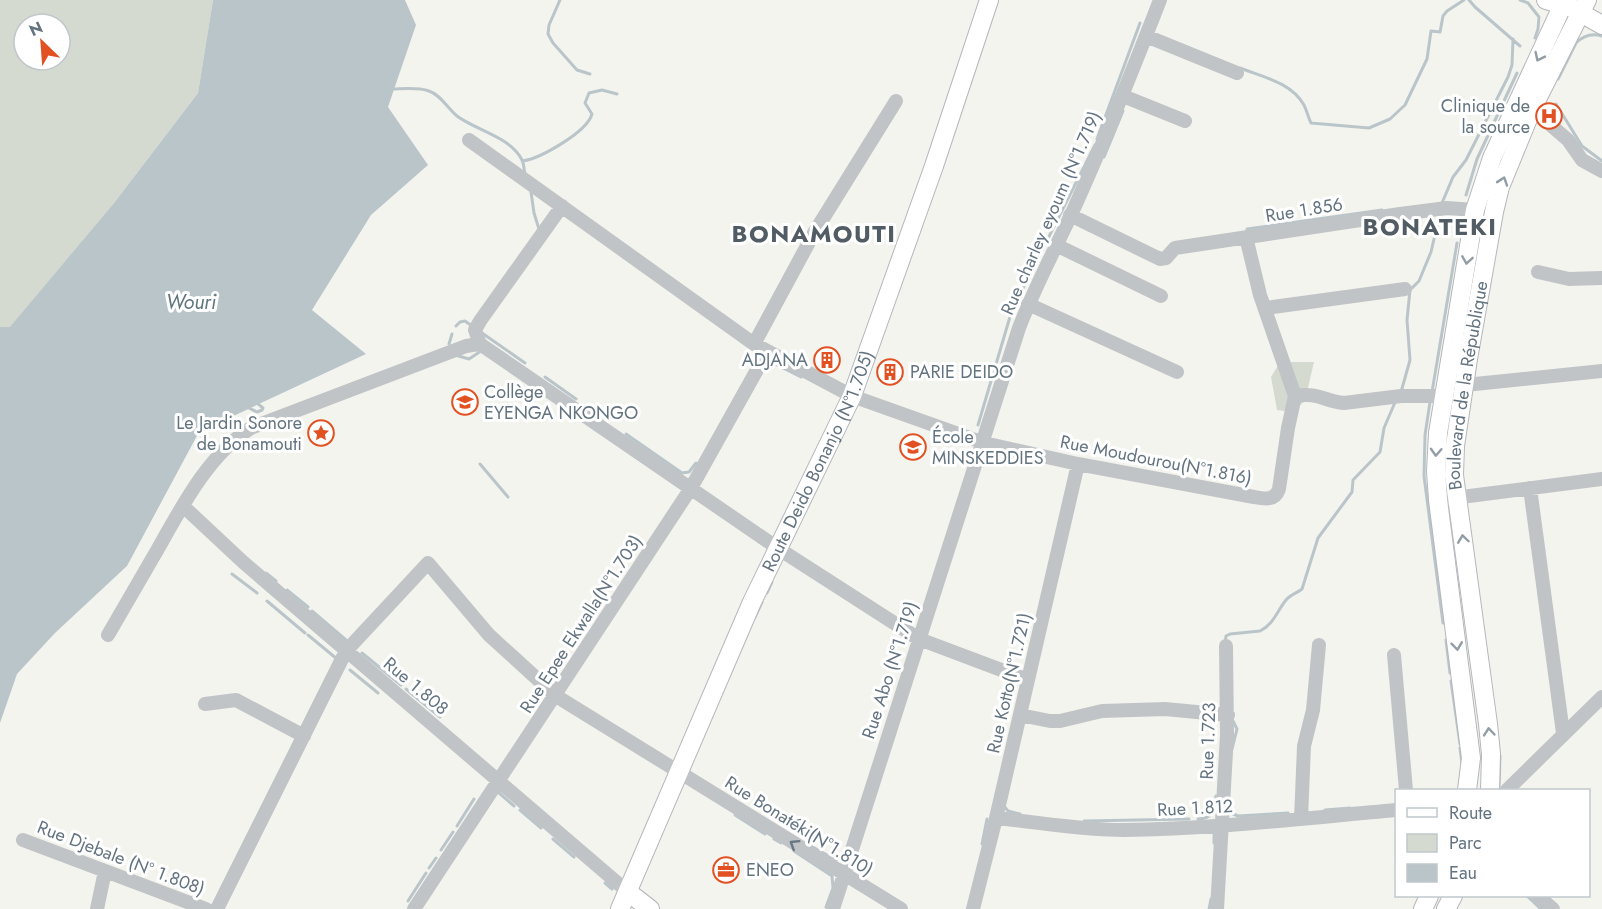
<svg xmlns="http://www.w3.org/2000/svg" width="1602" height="909" font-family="Jost,sans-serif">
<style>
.green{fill:#d4dad0;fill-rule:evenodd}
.water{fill:#bac5ca}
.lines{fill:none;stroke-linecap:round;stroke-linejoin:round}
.stream{stroke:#bac5ca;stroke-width:3}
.major-casing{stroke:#b4b7bb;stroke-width:20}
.minor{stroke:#c1c4c7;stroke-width:14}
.major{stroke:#fff;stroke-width:18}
.oneway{stroke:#929da6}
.oneway2{stroke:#687784}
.labels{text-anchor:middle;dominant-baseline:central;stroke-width:6;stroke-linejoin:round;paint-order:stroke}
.poi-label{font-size:18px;fill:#637380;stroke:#fff;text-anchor:start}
.street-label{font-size:18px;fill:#637380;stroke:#fff}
.water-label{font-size:20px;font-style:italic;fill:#5f757e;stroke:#fff}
.district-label{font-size:24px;font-weight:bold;letter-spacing:1.5px;fill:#515c65;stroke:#fff}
</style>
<rect width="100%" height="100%" fill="#f4f4ef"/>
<path class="green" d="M0 0H213L198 93 114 203 10 328 0 327ZM24 24H60V60H24Z
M1280 362H1314L1305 401 1292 412 1277 410 1271 377Z"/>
<path class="water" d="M213 0H405L416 25 388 107 428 165 371 215 312 310 366 354 199 432 127 566 55 633 17 674 0 723V327H10L114 203 198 93Z"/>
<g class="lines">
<path class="stream" d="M560 0 549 25 548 34 553 43 577 70 590 74
M1469 0 1475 7 1520 46
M1520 0 1528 3 1539 17 1538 29 1535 38
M1240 68C1262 77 1291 82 1304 105 1307 111 1308 117 1311 123L1369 128 1390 119 1405 105 1427 59 1431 31 1440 32 1443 16 1447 11 1464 0
M1558 79 1576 43C1583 36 1592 33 1602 36
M391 89C402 89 418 87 429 91 441 95 447 108 457 116 475 130 511 137 522 160 524 164 524 170 525 174
M1556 104 1582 146 1602 161
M1097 139 1140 23
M1104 157 1123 111
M523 161C541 158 587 132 592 114L585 103 589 93 602 90 617 94
M531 192 534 213 539 229
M1466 195 1477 159 1517 73
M1442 203 1453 177 1466 160 1508 77 1512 65 1513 39
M1247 229 1382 210
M456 326 460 322 465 321 472 326
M482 333 525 363
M449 344 452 334
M455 355 469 359 481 351
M777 365 801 377
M545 377 576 399
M1401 392 1410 360 1407 320 1410 290 1419 281 1431 252 1440 213
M1432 392 1457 243
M1430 402 1425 435 1424 476 1443 623
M247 407 257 412 262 410 263 408 257 403
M978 425 1012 310 1095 145
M626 434 682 473 689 472 696 463
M480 464 508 497
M266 573 276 581
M232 574 257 593
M287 590 308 607
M767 593 772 582
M267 601 305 633
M312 611 346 640
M755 617 762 602
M308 635 337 659
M1446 640 1450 673
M1225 644 1226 636 1230 634 1260 631C1274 624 1277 611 1286 600 1290 595 1297 593 1302 589L1318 538 1352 492 1353 480 1380 452 1384 428 1396 400
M362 653 401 685
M350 670 378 693
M1451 681 1460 744
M406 689 440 717
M1460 748 1462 764
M1232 749 1237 729 1233 721
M1499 790 1500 756
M498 792 514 806
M1004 806 1008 811 1020 814
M1228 808 1231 813 1238 816 1288 813
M520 810 541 828
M1325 810 1350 808
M735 815 765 834
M1198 819C1214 818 1214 811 1216 796
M1084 821 1189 819
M457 826 474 799
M1214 835V843
M553 839 574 857
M774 839 781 843
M982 844 987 819
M809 845 836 860
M441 850 453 832
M794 851 832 876 833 888 826 907
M429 868 436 858
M605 883 612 889
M1527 896 1541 909
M408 901 426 873
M1209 909 1211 899"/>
<g class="major-casing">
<g id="major">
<path d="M1546 0 1572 8 1602 25"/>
<path d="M1467 790 1471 758 1438 500 1436 471 1438 433 1475 210 1492 158 1565 0"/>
<path id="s1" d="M1490 790 1491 754 1488 724 1454 475 1455 446 1468 359 1494 212 1500 187 1532 109 1587 0"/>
<path d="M628 892 650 909"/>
<path id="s2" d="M620 909 752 602 852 396 934 166 989 0"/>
<path d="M1423 909 1429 896"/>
<path d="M1446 909 1453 896"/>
</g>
</g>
<path class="minor" d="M1146 36 1237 73
M1123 96 1185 121
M1532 109 1568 140 1582 160 1602 171
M469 140 754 344 852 396 984 443 1078 464 1254 497C1265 499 1275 501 1279 489L1288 428 1295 396
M1070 215 1160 259 1166 258 1175 248 1400 214 1447 208 1475 210
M1246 237 1260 295 1295 396
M1056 245 1161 296
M1538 272 1569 279 1601 278
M1028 304 1177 372
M1265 308 1405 289
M480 344 779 549 919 639 1028 680
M480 344 475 330 480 321 562 206
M754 344 814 233 896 101
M1465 385 1602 371
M1295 396C1318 392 1324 401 1344 403L1401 396H1444
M1530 488 1563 733
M1438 500 1602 479
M183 506 243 562 628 892
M108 635C125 606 142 576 159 547 182 506 210 453 251 428L466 346 480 344
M1394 655 1406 790
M205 704 236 700 304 736
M1020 715 1050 721H1060L1102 711 1165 709 1228 715
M1507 790 1602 697
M996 818C1038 822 1081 830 1123 830 1215 829 1306 818 1396 810
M1301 819 1304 746 1313 710 1319 645
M23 840 206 909
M1538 896 1553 909
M97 909 105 871
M217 909 346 651 428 563 489 635 556 696 901 909
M414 909 691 488 767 352
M833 909 1019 328C1034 289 1053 253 1071 215 1103 145 1132 72 1160 0
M973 909 996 818 1078 464
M1217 909 1227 735 1226 646"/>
<use href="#major" class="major"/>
</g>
<defs><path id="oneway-chevron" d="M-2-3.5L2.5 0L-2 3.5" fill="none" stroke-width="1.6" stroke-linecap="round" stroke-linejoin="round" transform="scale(1.5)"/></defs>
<g class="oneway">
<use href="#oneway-chevron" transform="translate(1539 57) rotate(116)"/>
<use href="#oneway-chevron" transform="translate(1503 181) rotate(-71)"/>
<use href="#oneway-chevron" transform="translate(1467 260) rotate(99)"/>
<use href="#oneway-chevron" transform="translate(1436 452) rotate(93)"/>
<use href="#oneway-chevron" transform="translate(1463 539) rotate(-98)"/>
<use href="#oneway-chevron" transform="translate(1457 646) rotate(83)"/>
<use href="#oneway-chevron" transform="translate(1489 732) rotate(-95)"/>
</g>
<use class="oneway2" href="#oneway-chevron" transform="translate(794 844) rotate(-148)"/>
<defs>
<g id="hospital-ring" transform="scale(1.35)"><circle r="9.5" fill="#fff" stroke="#e15122" stroke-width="1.5"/><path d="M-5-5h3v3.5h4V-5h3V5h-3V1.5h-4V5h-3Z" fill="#e15122"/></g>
<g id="building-ring" transform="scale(1.35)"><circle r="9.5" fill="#fff" stroke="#e15122" stroke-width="1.5"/><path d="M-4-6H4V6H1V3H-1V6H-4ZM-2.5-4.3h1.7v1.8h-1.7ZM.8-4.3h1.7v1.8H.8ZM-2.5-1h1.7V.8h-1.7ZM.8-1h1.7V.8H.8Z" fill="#e15122"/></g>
<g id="school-ring" transform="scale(1.35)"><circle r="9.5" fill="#fff" stroke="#e15122" stroke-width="1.5"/><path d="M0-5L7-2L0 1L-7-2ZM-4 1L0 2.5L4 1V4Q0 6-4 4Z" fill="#e15122"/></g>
<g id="sight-ring" transform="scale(1.35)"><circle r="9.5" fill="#fff" stroke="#e15122" stroke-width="1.5"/><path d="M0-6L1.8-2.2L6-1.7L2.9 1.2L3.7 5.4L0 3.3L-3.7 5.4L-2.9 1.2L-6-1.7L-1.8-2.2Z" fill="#e15122"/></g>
<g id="office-ring" transform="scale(1.35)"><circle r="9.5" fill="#fff" stroke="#e15122" stroke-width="1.5"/><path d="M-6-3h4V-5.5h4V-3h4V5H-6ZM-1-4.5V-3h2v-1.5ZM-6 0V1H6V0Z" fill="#e15122"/></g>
</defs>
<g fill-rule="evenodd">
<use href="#hospital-ring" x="1549" y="116"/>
<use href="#building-ring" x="827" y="360"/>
<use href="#building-ring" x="890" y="372"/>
<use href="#school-ring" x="465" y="402"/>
<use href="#sight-ring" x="321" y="433"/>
<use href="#school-ring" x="913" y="447"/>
<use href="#office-ring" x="726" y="870"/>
</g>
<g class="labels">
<g class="poi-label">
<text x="1530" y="106" text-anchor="end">Clinique de<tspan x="1530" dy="21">la source</tspan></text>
<text x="808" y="360" text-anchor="end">ADJANA</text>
<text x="910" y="372">PARIE DEIDO</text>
<text x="484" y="392">Collège<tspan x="484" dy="21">EYENGA NKONGO</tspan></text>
<text x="302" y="423" text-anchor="end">Le Jardin Sonore<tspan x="302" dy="21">de Bonamouti</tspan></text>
<text x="932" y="437">École<tspan x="932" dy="21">MINSKEDDIES</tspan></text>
<text x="746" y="870">ENEO</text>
</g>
<g class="street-label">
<text transform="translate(1304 210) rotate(-9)">Rue 1.856</text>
<text transform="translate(1051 213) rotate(-66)">Rue charley eyoum (N°1.719)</text>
<text stroke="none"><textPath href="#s1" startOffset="408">Boulevard de la République</textPath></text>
<text stroke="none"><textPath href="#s2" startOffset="490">Route Deido Bonanjo (N°1.705)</textPath></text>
<text transform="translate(1156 460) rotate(11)">Rue Moudourou(N°1.816)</text>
<text transform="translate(581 624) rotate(-57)">Rue Epee Ekwalla(N°1.703)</text>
<text transform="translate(890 670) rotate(-72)">Rue Abo (N°1.719)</text>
<text transform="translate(1009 683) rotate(-77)">Rue Kotto(N°1.721)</text>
<text transform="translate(416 686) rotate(40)">Rue 1.808</text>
<text transform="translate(1208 741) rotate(-88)">Rue 1.723</text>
<text transform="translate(1195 808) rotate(-3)">Rue 1.812</text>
<text transform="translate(799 826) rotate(32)">Rue Bonatéki(N°1.810)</text>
<text transform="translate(121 858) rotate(21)">Rue Djebale (N° 1.808)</text>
</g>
<g class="water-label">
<text x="191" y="302">Wouri</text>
</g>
<g class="district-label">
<text x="1430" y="226">BONATEKI</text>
<text x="814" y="233">BONAMOUTI</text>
</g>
</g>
<rect x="1395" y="789" width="195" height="108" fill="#ffffff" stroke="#c1c7cc" stroke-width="1.5"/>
<rect x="1407" y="808" width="30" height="9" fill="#ffffff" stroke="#c1c7cc" stroke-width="1.5"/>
<text x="1449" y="819" font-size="18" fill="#637380">Route</text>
<rect x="1407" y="834" width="30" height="18" fill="#d4dad0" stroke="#c1c7cc" stroke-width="1.5"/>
<text x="1449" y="849" font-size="18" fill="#637380">Parc</text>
<rect x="1407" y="864" width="30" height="18" fill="#bac5ca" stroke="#c1c7cc" stroke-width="1.5"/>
<text x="1449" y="879" font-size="18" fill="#637380">Eau</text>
<g transform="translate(42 42) rotate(335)"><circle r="28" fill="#ffffff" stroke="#c1c7cc" stroke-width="1.5"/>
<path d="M0-4.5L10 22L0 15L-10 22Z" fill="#e15122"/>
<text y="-9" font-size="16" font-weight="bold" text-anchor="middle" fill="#637380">N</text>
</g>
</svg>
